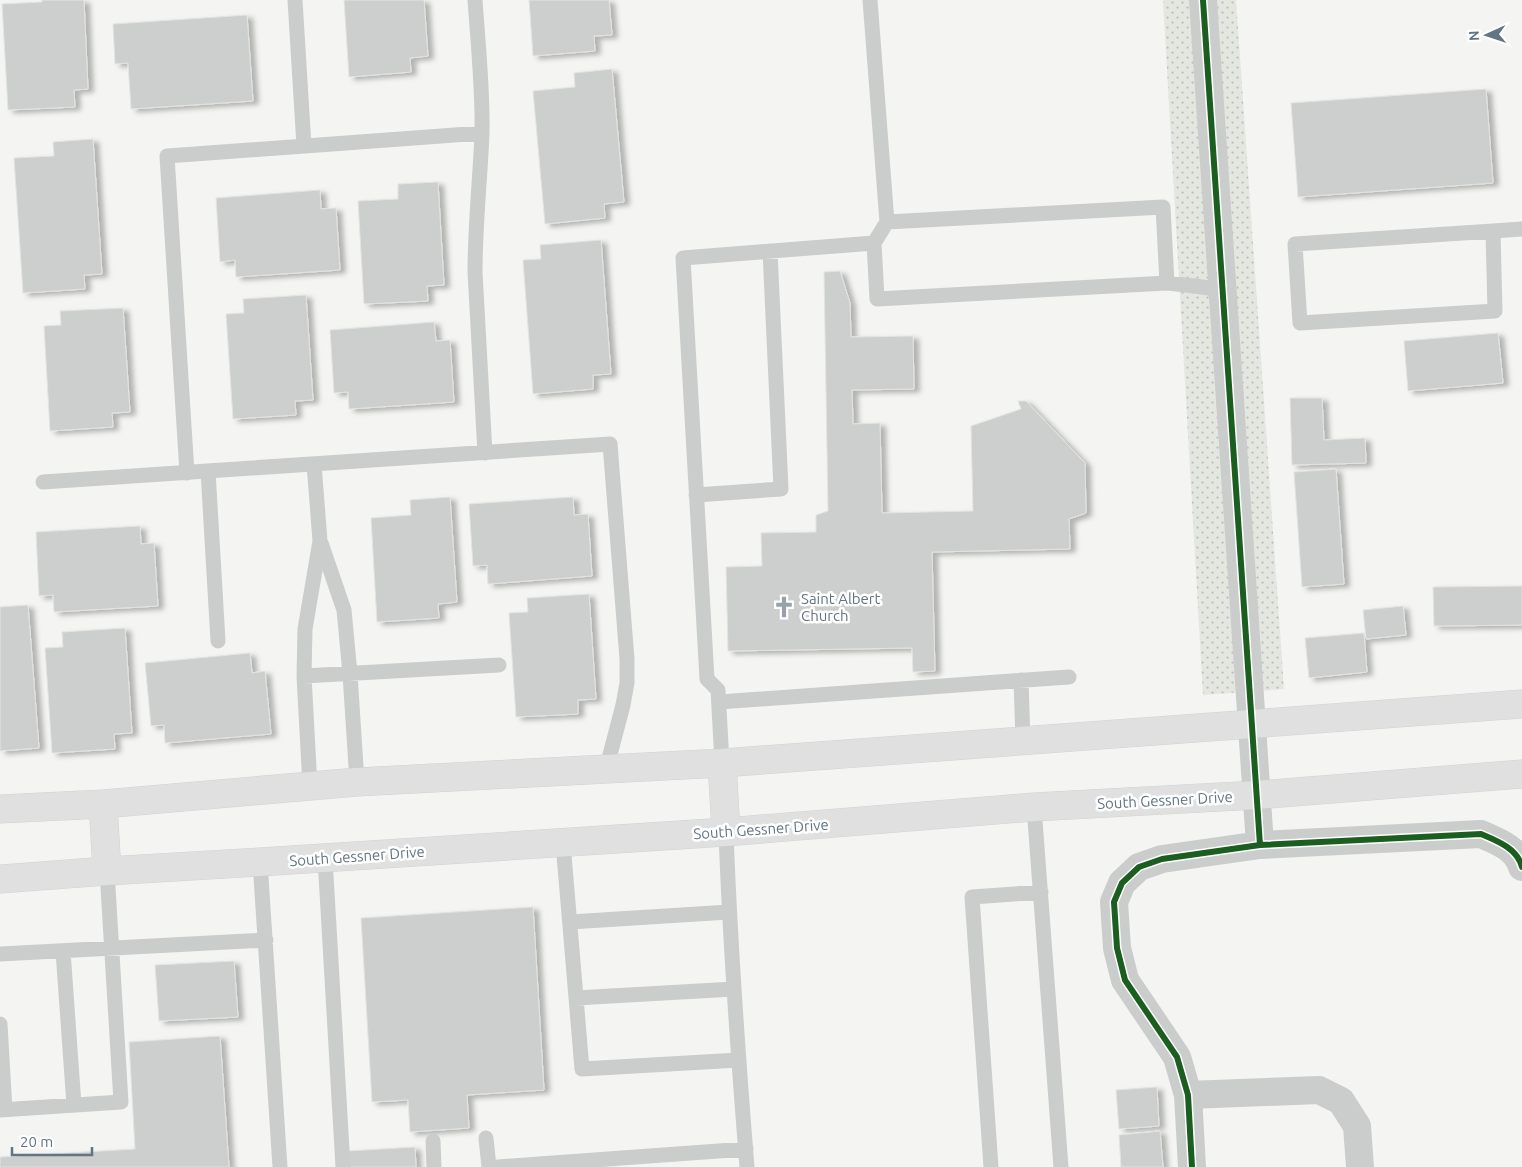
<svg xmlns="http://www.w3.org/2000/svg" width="1522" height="1167" font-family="Ubuntu,sans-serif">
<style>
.grass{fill:url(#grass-dots)}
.building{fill:#cdcfce;stroke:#e3e3e2;filter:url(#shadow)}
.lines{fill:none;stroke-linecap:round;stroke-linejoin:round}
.secondary-casing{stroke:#d0d2d2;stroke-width:29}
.lane{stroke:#cbcdcd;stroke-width:15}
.street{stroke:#cbcdcd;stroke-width:28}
.secondary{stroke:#e0e0e0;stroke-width:28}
.cycleway-casing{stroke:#fff;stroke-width:9}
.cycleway{stroke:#1b5e20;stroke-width:6}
.labels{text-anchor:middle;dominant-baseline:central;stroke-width:5;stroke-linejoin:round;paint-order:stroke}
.poi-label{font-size:15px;fill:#637583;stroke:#fff;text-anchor:start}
.street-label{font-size:15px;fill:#637583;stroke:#fff}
</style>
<defs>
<pattern id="grass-dots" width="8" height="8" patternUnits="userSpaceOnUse" patternTransform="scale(1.25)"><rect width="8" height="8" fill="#e4e7e0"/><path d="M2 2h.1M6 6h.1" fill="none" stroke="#bcc0bb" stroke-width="1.8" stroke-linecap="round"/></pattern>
<filter id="shadow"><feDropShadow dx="5.5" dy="3" stdDeviation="2.5" flood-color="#0004"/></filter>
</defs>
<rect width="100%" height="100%" fill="#f4f4f2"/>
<path class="grass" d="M1163 0H1236L1284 689 1203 695Z"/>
<path class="building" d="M42 0H84L88 89 74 90 75 107 8 110 2 4 42 2Z
M344 0H424L428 56 410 58 411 72 349 77Z
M529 0H609L612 35 594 36 595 51 533 56Z
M247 15 253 101 131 109 128 63 115 64 113 24Z
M612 69 624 202 604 204 605 218 545 224 533 91 575 87 574 73Z
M1486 89 1493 183 1298 197 1291 103Z
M93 139 102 274 84 275 85 289 23 293 14 158 54 156 53 142Z
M438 182 444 285 427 286 428 301 364 304 358 201 398 199V184Z
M320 190 321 209 336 208 340 270 236 277 235 260 220 262 216 198Z
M601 240 611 374 593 375V389L533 394 523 260 541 259 540 245Z
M840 271 850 303 851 337 913 336 914 389 852 390 853 424 880 423 882 513 973 511 971 426 1021 409 1018 401H1026L1085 463 1086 513 1069 519 1070 549 932 552 935 671 913 672 912 648 728 651 726 567 762 566 761 533 816 532V515L828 511 824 272Z
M306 295 313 400 295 401 296 415 233 419 226 314 244 313 243 299Z
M123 308 130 412 112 413 113 427 50 431 44 326 61 325 60 311Z
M434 322 436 341 450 340 454 402 349 409 348 392 334 393 330 330Z
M1498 333 1503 383 1408 391 1404 341Z
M1290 398H1322L1324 440 1365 438 1366 463 1292 465Z
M1336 469 1344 584 1302 587 1294 472Z
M450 497 457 602 438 604 439 618 377 622 371 518 411 515 410 500Z
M573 497 574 515 588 514 592 576 488 584 487 565 473 566 469 504Z
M140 526 141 544 154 543 158 606 54 612 53 595 39 596 36 532Z
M1522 586V625L1434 626 1433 587Z
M589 594 596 699 578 700V714L516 717 509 613 528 612 527 598Z
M28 605 39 748 0 751V607Z
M1403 606 1406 635 1366 639 1363 610Z
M125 628 132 733 114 734 115 749 52 753 45 648 63 647 62 632Z
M1364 633 1367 672 1309 678 1305 638Z
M250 653 252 673 265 671 271 734 165 743 164 725 151 726 145 663Z
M533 907 544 1090 467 1095 469 1128 410 1132 408 1100 372 1102 361 918Z
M234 961 238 1017 159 1021 155 965Z
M220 1036 229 1167H0V1157L135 1149 129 1042Z
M1157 1087 1159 1126 1119 1129 1116 1090Z
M1160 1131 1163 1167H1121L1119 1135Z
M415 1147 416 1167H349L348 1151Z"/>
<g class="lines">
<g class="secondary-casing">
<path id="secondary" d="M722 763 726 832
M103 804 107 871
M0 809 103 804 357 782 722 763 1522 704
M0 879 107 871 260 862 726 832 1034 807 1257 795 1522 774"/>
</g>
<path class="lane" d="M295 0 304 146
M475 0C478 44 483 90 482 134 480 180 475 226 475 272L485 453
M870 0 887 222 874 243 877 299 1167 283 1195 286 1223 290
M887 222 1163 207 1167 283
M1493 231 1495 311 1300 323 1295 244 1493 231 1522 229
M208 471 218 641
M187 473 167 156 482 133
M43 482 610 444 627 659V683L623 705 606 770
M696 495 781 489 770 251
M321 543 344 610 350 674 357 782
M304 676 499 665
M1021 680 1023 741
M719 702 1069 677
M722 763 718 690 707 679 683 258 874 243
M310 786 304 676 305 629 320 541 314 464
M1034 807 1061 1167
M726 832C730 944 738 1055 747 1167
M563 843 582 1069 739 1060
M325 858 343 1167
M260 862 280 1167
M570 922 729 912
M63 951 74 1105
M0 954 266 940
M576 998 734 989
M0 1024 5 1110
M0 1110 121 1102 107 871
M486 1138 489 1167
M433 1141 434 1167
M498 1167 746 1149
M991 1167 972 897 1041 892"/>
<path class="street" d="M1203 0 1260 845
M1188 1095 1319 1090 1341 1101 1357 1126 1360 1167
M1192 1167 1188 1095 1177 1057 1125 980 1117 948 1114 902 1122 883 1139 867 1162 859 1260 845 1481 834C1497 841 1517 848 1522 867"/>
<use href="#secondary" class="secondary"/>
<g class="cycleway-casing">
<path id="cycleway" d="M1203 0 1260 845
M1192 1167 1188 1095 1177 1057 1125 980 1117 948 1114 902 1122 883 1139 867 1162 859 1260 845 1481 834C1497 841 1517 848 1522 867"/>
</g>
<use href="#cycleway" class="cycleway"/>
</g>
<defs>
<g id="church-bare" transform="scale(1.725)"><path d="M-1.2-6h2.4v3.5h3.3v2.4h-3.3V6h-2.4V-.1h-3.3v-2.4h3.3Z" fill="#96a1aa" stroke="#fff" stroke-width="2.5" paint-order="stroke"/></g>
</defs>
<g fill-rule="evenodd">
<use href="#church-bare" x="784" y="607"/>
</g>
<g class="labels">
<g class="poi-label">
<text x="801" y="598">Saint Albert<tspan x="801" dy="17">Church</tspan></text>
</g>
<g class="street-label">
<text transform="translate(1165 800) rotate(-3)">South Gessner Drive</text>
<text transform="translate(761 829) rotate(-4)">South Gessner Drive</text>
<text transform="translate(357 856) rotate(-4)">South Gessner Drive</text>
</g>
</g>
<g transform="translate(1487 35) rotate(267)" stroke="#ffffff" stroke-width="4" paint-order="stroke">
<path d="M0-4L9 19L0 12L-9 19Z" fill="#637583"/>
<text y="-8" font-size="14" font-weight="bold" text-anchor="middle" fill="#637583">N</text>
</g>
<path d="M12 1147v8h80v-8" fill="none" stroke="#637583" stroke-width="2.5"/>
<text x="20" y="1147" font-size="15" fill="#637583" stroke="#ffffff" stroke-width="4" paint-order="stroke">20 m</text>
</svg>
